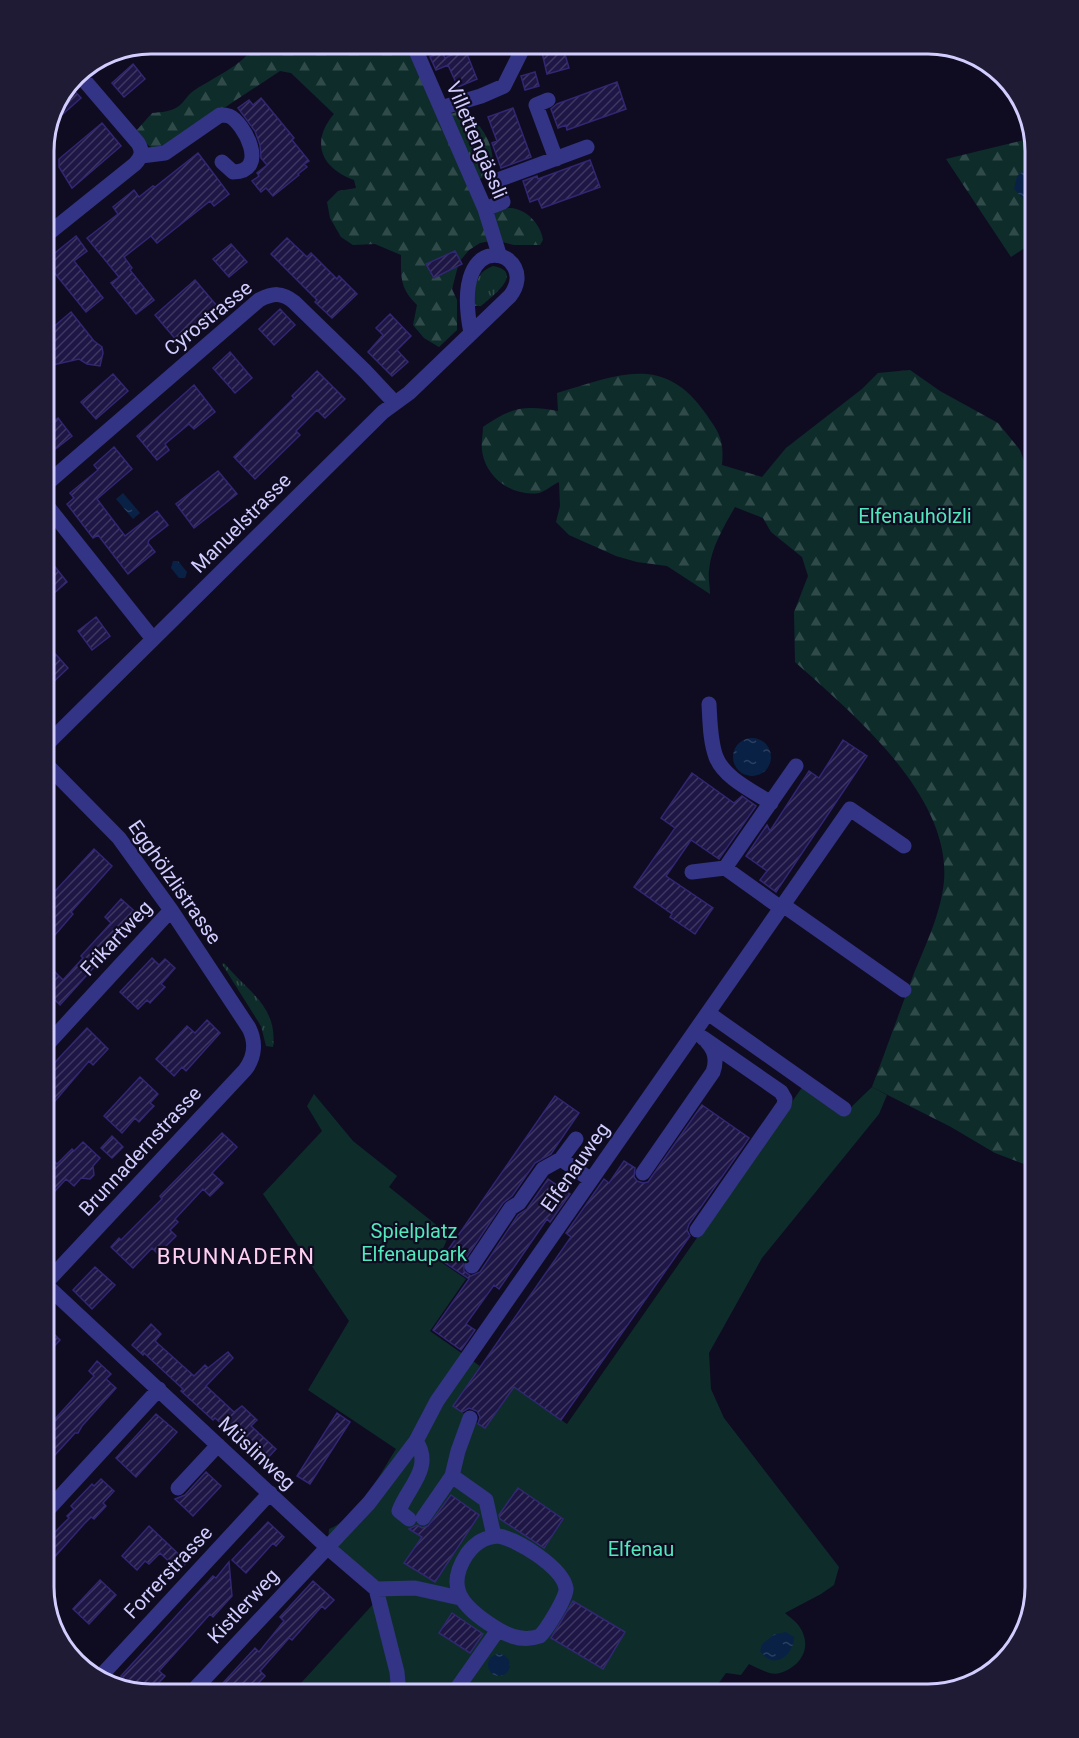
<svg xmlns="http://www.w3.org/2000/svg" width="1079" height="1738" font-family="Roboto,sans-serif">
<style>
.grass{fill:url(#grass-tufts)}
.forest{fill:url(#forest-firs)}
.green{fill:#0e2d2a}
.water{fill:url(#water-ripples)}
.building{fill:url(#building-hatch);stroke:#322772;stroke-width:1.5}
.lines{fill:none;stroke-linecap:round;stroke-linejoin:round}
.minor{stroke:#333485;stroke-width:15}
.labels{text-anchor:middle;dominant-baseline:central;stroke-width:4.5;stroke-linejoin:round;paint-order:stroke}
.street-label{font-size:20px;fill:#d1cdff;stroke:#0f0c22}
.park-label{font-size:20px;fill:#51e8bb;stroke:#0f0c22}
.quarter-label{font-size:22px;letter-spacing:1.5px;fill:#ffcff0;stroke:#0f0c22}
.rim{fill:none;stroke:#d1cdff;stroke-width:3}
</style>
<defs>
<pattern id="grass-tufts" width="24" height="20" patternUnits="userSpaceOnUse" patternTransform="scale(1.5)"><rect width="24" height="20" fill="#0e2d2a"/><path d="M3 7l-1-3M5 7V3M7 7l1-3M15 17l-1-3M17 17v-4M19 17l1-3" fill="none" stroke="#304a4a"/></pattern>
<pattern id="forest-firs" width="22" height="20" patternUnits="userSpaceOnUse" patternTransform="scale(1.5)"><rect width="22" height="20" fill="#0e2d2a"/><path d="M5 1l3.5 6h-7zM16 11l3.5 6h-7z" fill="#304a4a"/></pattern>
<pattern id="water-ripples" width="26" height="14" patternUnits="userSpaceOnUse" patternTransform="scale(1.5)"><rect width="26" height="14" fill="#082145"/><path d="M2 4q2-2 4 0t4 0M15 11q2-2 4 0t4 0" fill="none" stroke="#2b4061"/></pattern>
<pattern id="building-hatch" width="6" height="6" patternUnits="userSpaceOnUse" patternTransform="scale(1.5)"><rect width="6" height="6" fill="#1e1645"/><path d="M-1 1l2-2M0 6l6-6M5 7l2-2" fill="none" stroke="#3e3761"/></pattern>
</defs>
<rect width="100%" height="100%" fill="#0f0c22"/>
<path class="grass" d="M493 266C526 272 491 297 481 306H474C474 289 474 273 493 266Z
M224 963C247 991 278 1006 273 1047L266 1046 261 1026 222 964Z"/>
<path class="forest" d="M256 44H410L443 116 457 112C462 115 470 117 474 121 486 130 497 155 491 169 487 177 478 180 471 182L486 217C493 214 502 208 510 208 527 209 541 225 543 240L540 245H514L495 240 480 243 469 250 459 262 452 289 457 300V330L439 347 424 338 413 325 417 305C400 288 401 279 401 255L375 244 353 245 341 237 330 218 327 202 338 191 356 188 354 180C321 168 310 142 334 114L291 73 280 71 162 149C148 150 144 141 136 131L152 113C161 112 171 112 179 106 184 102 187 96 192 92 215 76 240 68 256 44Z
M1032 138 1035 151V165H1032L1028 204 1035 207V241L1011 257 946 159Z
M910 370 940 391 998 423 1020 450 1028 472 1035 478V1168L995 1153 951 1127 872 1087C886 1050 899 1013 913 976 925 946 941 914 944 881 951 795 853 714 795 662L794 612 808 576 802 557 771 532 763 518 735 507C724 526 711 548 709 570 708 578 710 587 710 594L667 566 637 562 616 556 569 535 556 522 560 506 559 482C552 485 546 491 539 493 512 497 485 477 482 450 481 443 483 434 483 427 512 407 524 405 558 411L557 393C617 376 663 352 706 414 720 434 724 440 722 465L762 477 786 448 862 389 878 373Z"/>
<path class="green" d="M803 1086 844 1114 872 1087 887 1095 879 1114 762 1258 709 1353 711 1389 724 1418 839 1567 834 1585 821 1594 785 1613C789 1617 796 1621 799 1626 813 1646 802 1666 780 1673 770 1676 758 1668 749 1664L741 1675 726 1673 711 1694H291L376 1601 328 1543 329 1529C358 1518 380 1474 396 1449L308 1390 349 1321 263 1194 322 1131 307 1106 314 1094 353 1141 397 1176 389 1187 449 1235 438 1260 466 1279 430 1331 480 1366 453 1406 485 1428 511 1392 507 1382 567 1424Z"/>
<path class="water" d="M1032 165H1035V207L1028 204 1014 189 1017 176Z
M123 493 140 513 133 519 116 499Z
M173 561H178L187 572 185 578H179L171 568Z
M733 757a19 19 0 1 1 38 0a19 19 0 1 1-38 0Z
M786 1632 794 1637C794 1656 773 1671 760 1651L762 1644 775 1634Z
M488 1665a11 11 0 1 1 22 0a11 11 0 1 1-22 0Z"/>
<path class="building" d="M556 44H562L569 68 547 74 541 48Z
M465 49 477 79 458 87 448 65 436 70 430 57 442 52 445 58Z
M133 64 145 79 124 97 112 83Z
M535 72 539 86 525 90 521 76Z
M617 82 626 109 567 130 566 125 558 128 551 109 557 104Z
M70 86 81 98 55 121 60 109Z
M261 98 294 138 292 140 309 161 304 164 307 167 298 174 299 175 273 196 266 188 261 192 252 181 259 176 257 173 267 165 261 158 260 145 255 131 238 108 249 100 253 105Z
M513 108 531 157 501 168 492 143 497 141 488 117Z
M102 123 121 146 72 188 59 167V159Z
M198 153 229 194 214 206 210 201 157 243 151 236 124 257 132 268 130 270 154 300 136 314 111 283 119 277 87 238 118 214 113 207 124 198 134 190 139 197 153 186 155 187Z
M590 160 600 187 542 208 538 199 530 202 523 181 537 176 538 179Z
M76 236 87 251 74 261 103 298 86 312 45 261Z
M287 238 307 257 311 253 337 279 339 276 357 294 332 318 315 302 317 300 271 254Z
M231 244 247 262 229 277 213 259Z
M455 251 462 264 434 278 426 264Z
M195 280 217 306 177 341 155 315Z
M280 309 295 325 274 345 259 329Z
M71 312 94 341 102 347 103 353 100 366 87 364 79 359 48 366 44 347V335Z
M390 314 411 336 397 350 408 362 392 376 368 352 383 335 376 328Z
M230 352 252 378 235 393 213 368Z
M317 371 345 399 325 418 317 410 296 431 300 435 255 479 234 457 294 398 292 396Z
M113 374 128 391 96 419 81 402Z
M194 385 215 412 194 429 189 424 165 444 169 450 157 460 137 436Z
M58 418 72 436 44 458V429Z
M114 447 132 469 97 499 125 536 157 511 168 525 149 540 148 543 155 552 128 574 98 535 93 538 67 504 74 498 70 493 98 470 94 465Z
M218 471 237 494 194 528 176 504Z
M44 553 67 582 52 595 44 584Z
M96 617 110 636 92 650 78 631Z
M51 649 68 668 44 691V656Z
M843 740 867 756 776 892 760 880 767 871 746 856 767 825 770 831 809 771 819 778Z
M692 773 734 803 742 796 756 806 719 859 691 840 666 876 713 908 695 934 670 917 672 914 634 887 675 828 661 818Z
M94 849 112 866 71 912 73 914 55 935 44 925V903Z
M121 899 140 916 60 1005 44 989V961L63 980 83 958 81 956 111 923 105 917Z
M152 958 159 965 165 959 175 968 161 984 165 987 150 1003 147 1000 138 1009 120 992Z
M207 1020 220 1033 186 1071 182 1067 174 1076 156 1059 187 1026 195 1033Z
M87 1028 108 1049 93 1065 89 1061 44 1114V1074Z
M140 1077 158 1094 150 1103 154 1106 149 1111 139 1122 135 1118 122 1133 104 1116Z
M555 1096 579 1113 551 1154 535 1163 512 1196 503 1203 464 1261V1271L471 1276 480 1272 518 1215 527 1209 548 1179 570 1194 550 1222 547 1219 499 1289 494 1285 466 1324 475 1330 461 1350 433 1330 469 1279 441 1260Z
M702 1105 749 1138 689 1224 687 1230 690 1236 561 1420 514 1387 485 1428 478 1424 480 1417 477 1411 469 1408 462 1412 453 1406 571 1237 566 1233 604 1179 609 1183 624 1161 635 1168 634 1177 637 1181 643 1183 648 1182Z
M222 1133 237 1147 212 1173 223 1183 210 1196 203 1189 175 1219 178 1222 170 1230 176 1236 158 1254 152 1248 133 1268 111 1247 119 1238 121 1240 162 1199 160 1196Z
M112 1136 123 1147 112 1158 101 1148Z
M83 1142 100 1158 93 1166 94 1175 90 1179 81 1178 74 1186 66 1179 44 1203V1169L52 1159 57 1164 72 1149 74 1151Z
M95 1267 115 1285 92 1309 73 1290Z
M44 1324 60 1340 44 1357Z
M151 1324 161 1334 155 1341 194 1376 205 1365 208 1368 228 1352 233 1358 206 1386 234 1412 242 1406 257 1420 251 1426 276 1449 261 1465 236 1442 239 1440 215 1418 213 1420 181 1391 183 1389 144 1353 143 1355 132 1345Z
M97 1361 111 1374 106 1379 116 1388 82 1426 78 1433H75L44 1467V1431L94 1376 89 1371Z
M337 1413 350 1422 310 1484 297 1476Z
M156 1414 177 1432 136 1477 116 1458Z
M206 1472 221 1486 193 1516 175 1499 185 1495Z
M101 1479 114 1491 103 1503 106 1506 94 1519 91 1517 84 1524 44 1569V1527L52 1535 69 1518 67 1516 74 1509 71 1506 92 1484 94 1486Z
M518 1488 563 1519 544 1548 500 1519 499 1515Z
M451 1495 479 1515 435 1582 404 1563 422 1537 409 1529 417 1525 422 1528 428 1526Z
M268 1522 284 1537 276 1546 273 1543 246 1573 232 1560Z
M149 1526 187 1562 179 1571 160 1553 149 1564 145 1561 137 1570 122 1556Z
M229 1562 232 1596 213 1617 210 1614 159 1671 165 1676 148 1694 138 1692 121 1676 213 1576 216 1578Z
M100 1580 116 1595 89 1624 73 1609Z
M313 1581 334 1600 325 1609 322 1606 292 1640 289 1638 260 1671 265 1676 248 1694H213L255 1648 259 1652 284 1621 280 1617Z
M573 1601 625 1632 603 1669 551 1638Z
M452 1613 483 1634 470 1653 439 1633Z"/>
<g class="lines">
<path class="minor" d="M413 44 485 209 499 254
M81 76 106 55
M548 100 536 105 556 159
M441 108 481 96 504 86 525 44
M141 156 165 153 220 115C223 115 226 115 229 116 244 122 270 172 233 172L222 162
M485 209 503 202 495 181 587 147
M44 237 135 164C142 157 143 151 138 143L78 73
M44 486 259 300C273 293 282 292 294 302L365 371 395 403
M44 502 153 639
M709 704C710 721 710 741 716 757 724 778 753 791 771 803
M44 747 383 412 409 393 510 296C543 253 448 218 471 333
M692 872 725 868
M783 905 904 990
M781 908 725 868 796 766
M708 1013 844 1109
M44 1048 171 910
M576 1139 561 1159 591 1180
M643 1173 713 1072C717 1061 715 1050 707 1042
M697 1230 784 1105 785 1099 781 1092 703 1038
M472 1266 511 1208 519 1203 543 1169 561 1159
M45 1284 327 1547 376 1589 415 1588 460 1598
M44 1285 245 1070C255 1057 256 1042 249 1028L171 910 119 838 44 762
M452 1476 458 1451 470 1418
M178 1488 218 1445
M44 1514 159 1389
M423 1518 452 1476 486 1500 494 1536
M409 1519 399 1511C407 1488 434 1468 416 1441
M498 1536C517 1539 562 1567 566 1588 568 1596 546 1630 540 1636 520 1643 504 1634 488 1623 460 1604 446 1586 467 1554 475 1543 484 1537 498 1536Z
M376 1589 397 1672 399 1694
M98 1679 270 1493
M190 1694 369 1503 416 1441 437 1401 850 809 904 846
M453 1694 498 1630"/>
</g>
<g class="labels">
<g class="street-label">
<text transform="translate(477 140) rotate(67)">Villettengässli</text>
<text transform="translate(208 318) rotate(-39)">Cyrostrasse</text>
<text transform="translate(241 523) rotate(-45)">Manuelstrasse</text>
<text transform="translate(175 882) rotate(55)">Egghölzlistrasse</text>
<text transform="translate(116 938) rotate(-47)">Frikartweg</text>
<text transform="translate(140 1151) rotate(-47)">Brunnadernstrasse</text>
<text transform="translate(575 1167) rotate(-55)">Elfenauweg</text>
<text transform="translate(257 1453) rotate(43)">Müslinweg</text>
<text transform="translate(168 1572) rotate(-47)">Forrerstrasse</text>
<text transform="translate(243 1606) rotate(-47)">Kistlerweg</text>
</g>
<g class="park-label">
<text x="915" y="516">Elfenauhölzli</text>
<text x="414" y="1231">Spielplatz<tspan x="414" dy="23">Elfenaupark</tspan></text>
<text x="641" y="1549">Elfenau</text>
</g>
<g class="quarter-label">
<text x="236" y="1256">BRUNNADERN</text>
</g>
</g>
<path d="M0 0H1079V1738H0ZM151 54H928A97 97 0 0 1 1025 151V1587A97 97 0 0 1 928 1684H151A97 97 0 0 1 54 1587V151A97 97 0 0 1 151 54Z" fill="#1f1b34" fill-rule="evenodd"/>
<path class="rim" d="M151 54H928A97 97 0 0 1 1025 151V1587A97 97 0 0 1 928 1684H151A97 97 0 0 1 54 1587V151A97 97 0 0 1 151 54Z"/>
</svg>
